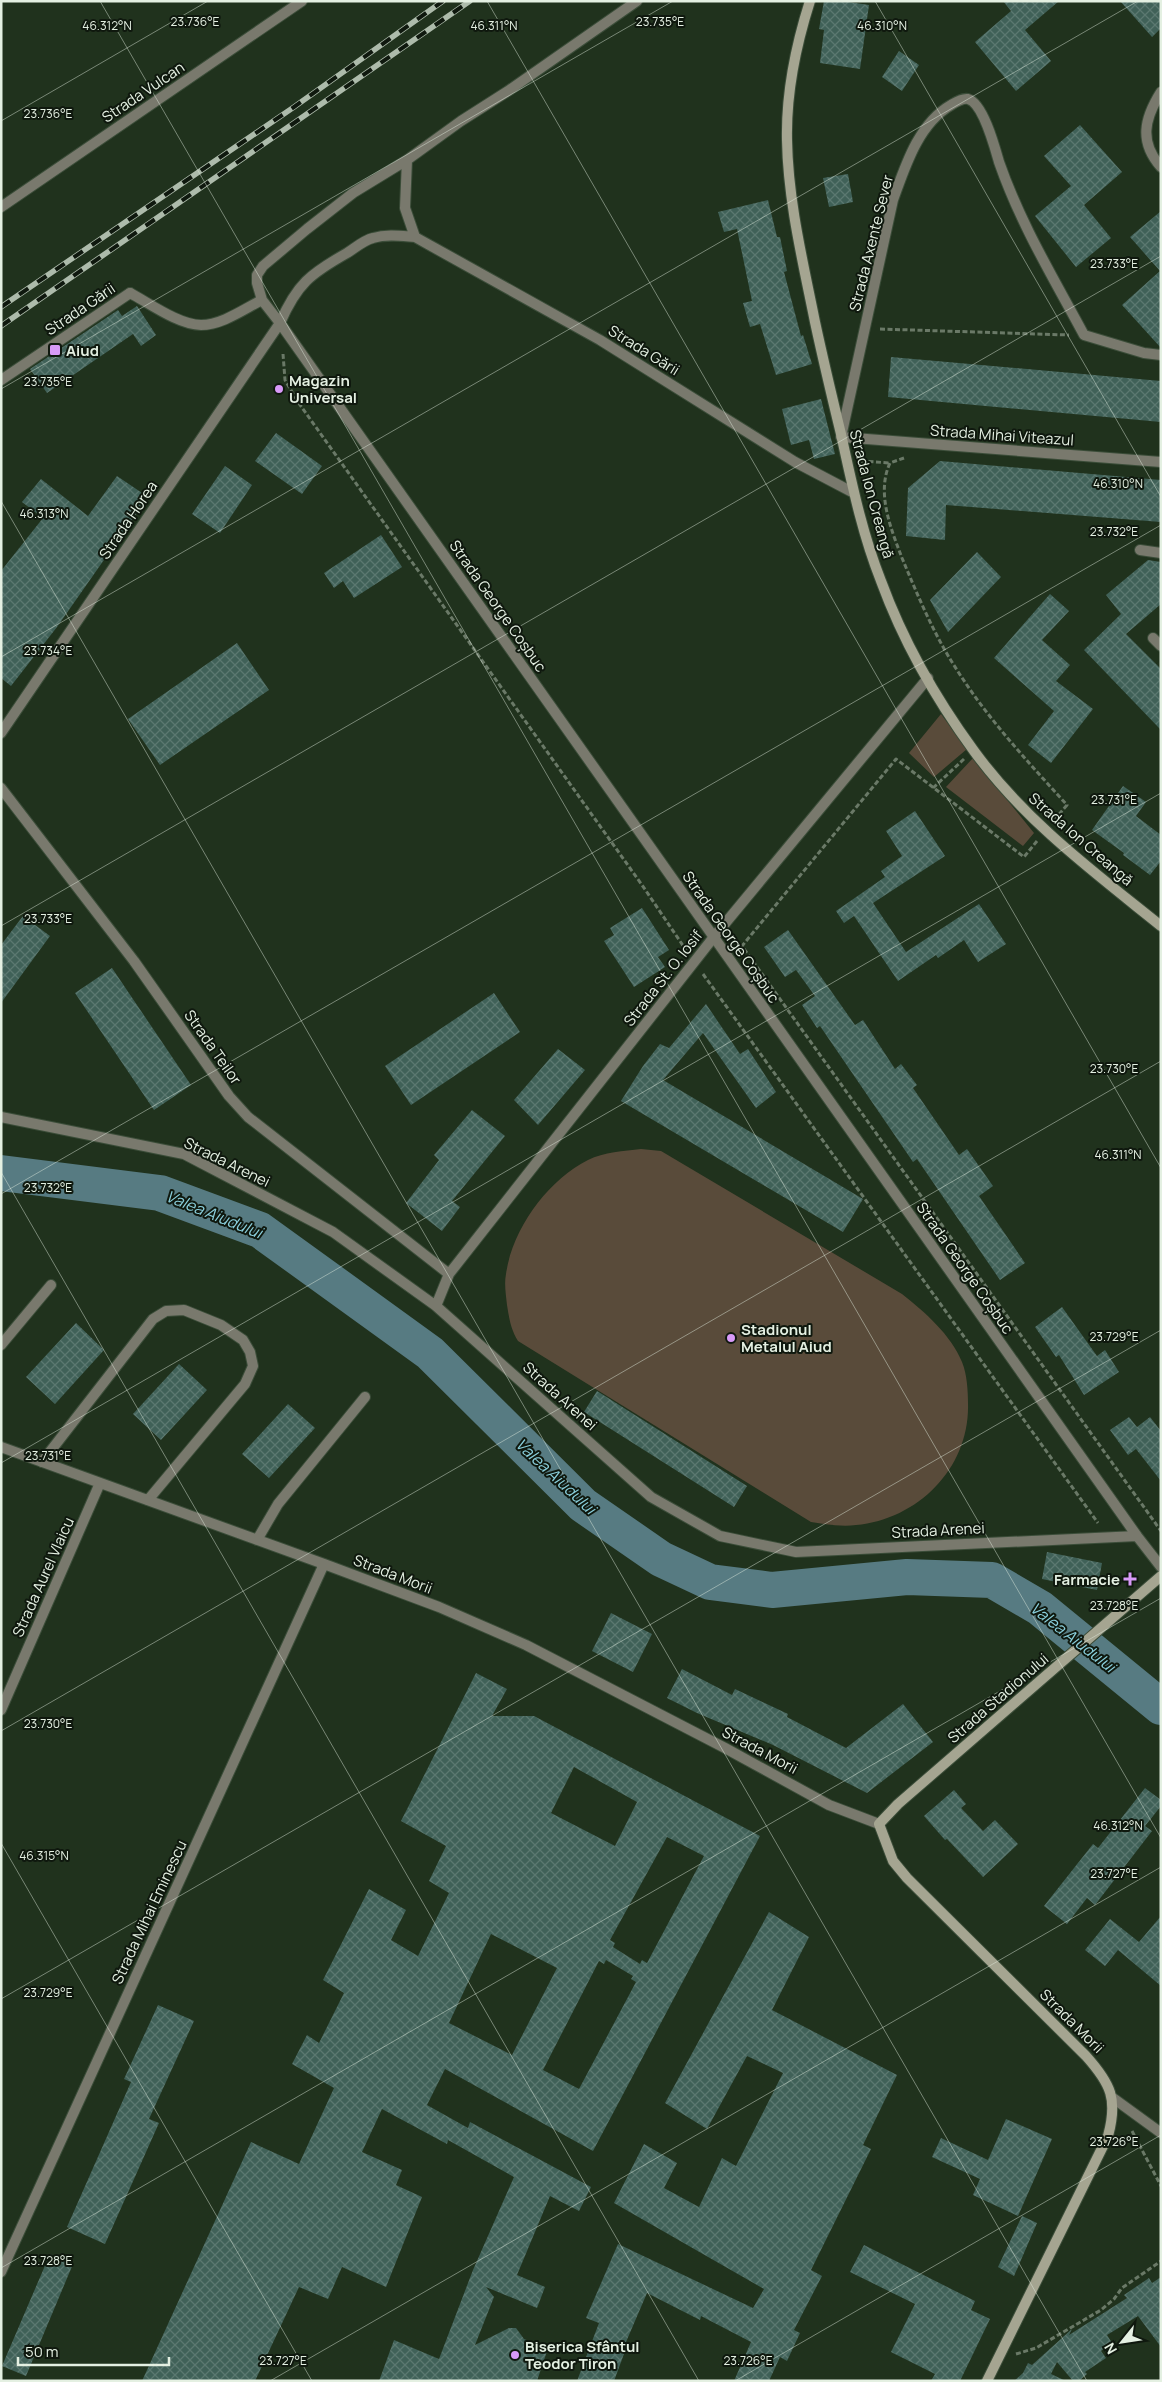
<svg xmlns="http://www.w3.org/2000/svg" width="1162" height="2382" font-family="Manrope,sans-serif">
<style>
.green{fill:#594b3a}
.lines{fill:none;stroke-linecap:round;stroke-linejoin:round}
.river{stroke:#577b82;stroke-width:36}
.building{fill:url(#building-cross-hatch);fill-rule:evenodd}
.service-casing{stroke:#3b4d39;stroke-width:12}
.pedestrian-casing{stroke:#3b4d39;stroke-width:12}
.minor-casing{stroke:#3b4d39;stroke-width:12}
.secondary-casing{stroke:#3b4d39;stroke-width:12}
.path{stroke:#6a7967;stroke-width:3;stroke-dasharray:5 2.5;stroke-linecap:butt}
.service{stroke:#79796d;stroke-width:10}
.pedestrian{stroke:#79796d;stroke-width:10}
.minor{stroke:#79796d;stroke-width:10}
.secondary{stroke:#a5a591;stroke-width:10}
.rail-casing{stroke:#adbbab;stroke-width:5.5}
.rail{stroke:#0f180e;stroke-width:4;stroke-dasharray:11;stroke-linecap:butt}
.ticks{fill:none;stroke:#e4f0e2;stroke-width:1;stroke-opacity:0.45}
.poi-dot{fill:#d89af8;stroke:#0f180e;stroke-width:2}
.labels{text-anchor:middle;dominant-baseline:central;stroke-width:4;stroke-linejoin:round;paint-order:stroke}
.street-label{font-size:15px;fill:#e4f0e2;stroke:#0f180e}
.poi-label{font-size:15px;font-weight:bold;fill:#e4f0e2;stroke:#0f180e;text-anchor:start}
.water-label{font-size:16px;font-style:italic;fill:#8acfdc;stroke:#0f180e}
.ticks-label{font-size:12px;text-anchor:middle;fill:#e4f0e2;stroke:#0f180e;stroke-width:4;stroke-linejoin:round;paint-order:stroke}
</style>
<defs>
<pattern id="building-cross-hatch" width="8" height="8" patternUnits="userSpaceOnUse" patternTransform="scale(1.25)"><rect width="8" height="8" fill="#406158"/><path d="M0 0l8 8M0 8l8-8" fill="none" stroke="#5b7870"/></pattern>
</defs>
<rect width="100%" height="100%" fill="#20321d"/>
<path class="green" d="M941 714 967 749 934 777 909 753Z
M973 758 1034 833 1023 846 946 787Z
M641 1149 661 1151 902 1294C925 1312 951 1335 962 1362 967 1374 968 1391 968 1403 970 1467 919 1519 856 1525 841 1527 825 1524 811 1522L518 1341C511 1330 509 1318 507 1305 506 1295 504 1284 506 1274 512 1229 548 1180 588 1160 604 1152 624 1151 641 1149Z"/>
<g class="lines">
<path class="river" d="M1 1173 160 1193 260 1230 430 1353 583 1505 661 1559 710 1582 772 1590 907 1577 992 1580 1040 1608 1161 1707"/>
</g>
<path class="building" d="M824 1H842L869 5 860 69 820 63 824 30 819 29Z
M1003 1H1059L1025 30 1051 61 1016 91 975 42 1011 11Z
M1120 1H1161V28L1152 37Z
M899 51 919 65 902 91 882 77Z
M1080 125 1122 172 1084 205 1111 238 1076 267 1035 216 1071 186 1044 156Z
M848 174 853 202 829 207 823 178Z
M768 200 777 237H780L787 271 784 272 801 336 803 335 812 364 776 375 760 324 750 327 743 303 752 301 737 229 724 232 718 212Z
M1161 211V348L1122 305 1160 271 1130 237Z
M137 306 156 335 141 346 133 334 47 393 30 369 118 310 122 316Z
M891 357 1161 381V422L888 397Z
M821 399 835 454 814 459 809 440 791 445 782 409Z
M276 433 322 466 302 494 255 461Z
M940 461 1161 480V522L946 505 945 540 906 536 908 488Z
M225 466 252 485 220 533 192 514Z
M117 476 148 497 57 627 11 686 1 678V571L43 518 22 502 41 479 88 516Z
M381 535 402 567 354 598 343 581 334 588 324 573Z
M977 552 1001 577 948 632 930 600Z
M1148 560 1161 562V604L1126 634 1161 669V730L1084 650 1121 614 1106 595Z
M1050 594 1069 611 1042 640 1070 665 1056 681 1093 709 1051 763 1028 745 1054 711 994 658Z
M237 643 269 690 160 765 128 719Z
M1123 786 1146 802 1136 816 1161 835V861L1150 875 1123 855 1124 853 1092 830Z
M915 811 945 856 873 903 906 952 979 904 1006 944 978 962 964 940 938 958 936 955 898 981 854 916 844 923 836 911 885 877 881 871 902 856 886 831Z
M642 908 669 950 658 957 665 967 634 987 604 941 614 935 610 928Z
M23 916 50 936 1 1003V945Z
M788 930 855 1025 863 1020 895 1069 901 1064 917 1085 913 1088 959 1155 967 1149 993 1186 979 1196 1025 1263 1000 1280 917 1159 913 1162 820 1026 817 1028 802 1005 815 996 796 970 785 977 764 947Z
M112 968 191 1085 154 1110 75 993Z
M494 993 520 1032 411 1105 385 1066Z
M706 1004 740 1054 748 1049 776 1092 756 1108 703 1033 663 1080 863 1199 843 1232 621 1101 643 1066 660 1044 669 1048Z
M558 1049 585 1070 538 1125 514 1100Z
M472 1110 505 1136 452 1201 460 1207 442 1231 406 1203 439 1160 434 1155Z
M1062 1307 1097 1356 1105 1350 1119 1372 1084 1395 1059 1355 1056 1357 1035 1327Z
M76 1323 104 1350 55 1404 26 1377Z
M179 1364 207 1390 161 1440 133 1414Z
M597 1391 747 1486 734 1507 584 1412Z
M288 1404 315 1428 269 1478 242 1454Z
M1129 1417 1137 1427 1150 1417 1161 1431V1481L1136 1449 1128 1455 1110 1430Z
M1047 1552 1102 1563 1097 1590 1042 1579Z
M611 1613 652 1634 633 1672 592 1651Z
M682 1669 732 1695 735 1689 788 1714 787 1717 846 1748 903 1704 933 1742 867 1793 773 1745 697 1713 667 1698Z
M476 1673 507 1689 492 1716H534L760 1836 593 2151 445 2069 427 2105 468 2128 470 2122 591 2187 579 2211 550 2196 517 2275 545 2287 537 2308 486 2287 494 2297 475 2345 509 2328H516L524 2339 548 2348 537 2381H379L394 2340 439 2359 473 2270 514 2177 448 2140 447 2144 382 2109 362 2152 402 2170 396 2185 422 2197 386 2287 342 2267 328 2299 299 2287 255 2381H142L251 2142 299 2164 334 2088 292 2064 307 2035 319 2043 344 1993 323 1980 369 1889 406 1910 391 1940 418 1956 449 1893 429 1881 446 1846 401 1821ZM574 1767 637 1802 615 1846 551 1813ZM667 1837 704 1856 647 1963 642 1960 640 1964 613 1947 615 1943 610 1940ZM491 1934 557 1968 512 2055 449 2023ZM606 1960 633 1976 631 1979 636 1982 579 2089 543 2070 599 1961 604 1964Z
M1145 1788 1161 1800V1806L1145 1826 1152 1831 1095 1905 1087 1898 1067 1924 1044 1906 1093 1844 1098 1848Z
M954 1790 966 1804 961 1808 983 1831 995 1820 1018 1844 983 1877 947 1839 945 1840 924 1816Z
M769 1912 809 1937 772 2010 897 2075 863 2145 871 2149 811 2270 822 2276 794 2330 800 2333 787 2361 780 2357 769 2381H734L751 2342 701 2316 700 2320 647 2293 626 2342 628 2343 614 2381H577L599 2323 586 2318 618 2244 753 2308 764 2289 614 2203 644 2144 677 2163 664 2188 699 2207 722 2158 736 2166 783 2073 747 2056 707 2129 665 2103Z
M1161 1916V1986L1118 1950 1105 1966 1085 1950 1110 1919 1139 1942Z
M158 2005 194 2021 149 2119 159 2123 105 2244 67 2227 131 2082 124 2079Z
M1006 2119 1052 2139 1018 2216 973 2195 980 2179 932 2157 941 2138 988 2160Z
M1022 2216 1037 2223 1014 2276 998 2267Z
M864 2245 975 2301 971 2310 990 2319 960 2381H931L935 2374 891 2352 915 2304 850 2272Z
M50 2254 73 2264 26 2376 2 2366Z
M1161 2277V2347L1138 2316 1107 2335 1112 2343 1101 2351 1106 2358 1085 2372 1087 2374 1079 2381H1073L1057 2362 1051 2374 1066 2381H1014L1023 2373 1028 2363 1032 2365 1072 2329 1069 2335 1127 2298 1124 2295 1149 2278 1152 2283Z"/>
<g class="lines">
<g class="service-casing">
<path id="service" d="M1 207 302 1
M1140 550 1161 553
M1153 638 1161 646
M1 1345 51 1285
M42 1462 153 1319 166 1311 184 1310 221 1325 243 1340 250 1352 253 1366 245 1384 148 1500"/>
</g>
<g class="pedestrian-casing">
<path id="pedestrian" d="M1 380 130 293"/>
</g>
<g class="minor-casing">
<path id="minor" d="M1161 92C1144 119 1139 142 1161 167
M407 160 405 208 415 237
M130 293C149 303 179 325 201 325 222 325 244 309 262 300L280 323C297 284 310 274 347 253 355 248 364 240 373 238 387 234 401 236 415 237L600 340 795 462 854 493
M262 300 257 283V275L263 266 307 229 353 193 407 160 461 121 508 91 637 1
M1161 355 1144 353 1084 335C1053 277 1021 225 999 162 995 148 983 103 968 99 962 98 956 102 951 105 918 124 905 167 893 200L841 437 1161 462
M1 733 280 323 1137 1536 1161 1567
M1 788 134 961 229 1096 248 1117 449 1274
M1 1117 184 1154 333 1232 436 1306 651 1497 720 1536 796 1552 1137 1536
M436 1306 449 1274 713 938 928 678
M1 1447 324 1564 439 1607 526 1645 725 1748 829 1805 879 1824
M257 1540 278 1504 365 1397
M1 1710 100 1483
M1113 2098 1161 2133
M1 2272 324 1564"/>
</g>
<g class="secondary-casing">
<path id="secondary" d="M810 1C796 45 786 94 787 140 788 201 803 262 815 322 823 359 832 397 841 434 852 484 862 533 881 581 903 641 936 699 974 751 1025 821 1094 872 1161 926
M987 2381 1108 2136C1118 2099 1111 2084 1086 2056L907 1878 893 1861 879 1824 898 1804 1161 1576"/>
</g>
<path class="path" d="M880 329 1069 335
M283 354 285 380 298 402 642 885 686 950
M904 458 890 463C876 493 891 529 902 558 918 596 934 635 957 670 988 719 1028 762 1067 805L1055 819
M861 461 890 463
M933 788 964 759
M1037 841 1024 857 896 759 742 946 1161 1531
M703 974 1098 1523
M1132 2131 1161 2186
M1016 2354 1036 2348 1101 2310 1114 2299 1122 2288 1161 2261"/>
<use href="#service" class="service"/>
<use href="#pedestrian" class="pedestrian"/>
<use href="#minor" class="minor"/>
<use href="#secondary" class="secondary"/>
<g class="rail-casing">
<path id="rail" d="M1 307 294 107 443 1
M1 326 470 1"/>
</g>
<use href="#rail" class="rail"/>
</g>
<path class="ticks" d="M100 1 1161 1838M487 1 1161 1168M875 1 1161 497M1 121 208 1M1 389 673 1M1 501 1087 2381M1 657 1138 1M1 926 1161 256M1 1172 699 2381M1 1194 1161 525M1 1463 1161 793M1 1731 1161 1061M1 1843 312 2381M1 1999 1161 1330M1 2268 1161 1598M270 2381 1161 1867M735 2381 1161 2135"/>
<g class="poi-dot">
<rect x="49" y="344" width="12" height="12" rx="2.5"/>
<circle cx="279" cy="389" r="5"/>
<circle cx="731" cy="1338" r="5"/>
<path d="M1127.5 1571.5h5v5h5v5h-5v5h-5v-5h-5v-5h5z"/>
<circle cx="515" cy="2355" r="5"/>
</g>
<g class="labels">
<g class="street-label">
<text transform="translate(143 92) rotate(-34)">Strada Vulcan</text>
<text transform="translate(871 243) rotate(-76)">Strada Axente Sever</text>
<text transform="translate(80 309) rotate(-34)">Strada Gării</text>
<text transform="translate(644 350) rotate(32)">Strada Gării</text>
<text transform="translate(1002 435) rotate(4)">Strada Mihai Viteazul</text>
<text transform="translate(872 494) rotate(75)">Strada Ion Creangă</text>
<text transform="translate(128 520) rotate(-56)">Strada Horea</text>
<text transform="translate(498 606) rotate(55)">Strada George Coșbuc</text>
<text transform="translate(1081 839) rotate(41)">Strada Ion Creangă</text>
<text transform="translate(731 937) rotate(55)">Strada George Coșbuc</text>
<text transform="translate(663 978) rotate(-52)">Strada St. O. Iosif</text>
<text transform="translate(213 1047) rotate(55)">Strada Teilor</text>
<text transform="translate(227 1162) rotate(26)">Strada Arenei</text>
<text transform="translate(965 1268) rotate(55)">Strada George Coșbuc</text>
<text transform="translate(560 1396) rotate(42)">Strada Arenei</text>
<text transform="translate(938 1530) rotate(-3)">Strada Arenei</text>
<text transform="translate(393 1574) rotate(21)">Strada Morii</text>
<text transform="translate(43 1577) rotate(-66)">Strada Aurel Vlaicu</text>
<text transform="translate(998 1698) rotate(-41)">Strada Stadionului</text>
<text transform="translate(760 1750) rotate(28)">Strada Morii</text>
<text transform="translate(149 1912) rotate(-65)">Strada Mihai Eminescu</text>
<text transform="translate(1072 2021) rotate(45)">Strada Morii</text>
</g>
<g class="poi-label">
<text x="66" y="350">Aiud</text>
<text x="289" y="380">Magazin<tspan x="289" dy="17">Universal</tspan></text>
<text x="741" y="1329">Stadionul<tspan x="741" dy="17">Metalul Aiud</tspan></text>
<text x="1120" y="1579" text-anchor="end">Farmacie</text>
<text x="525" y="2346">Biserica Sfântul<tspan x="525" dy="17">Teodor Tiron</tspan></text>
</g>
<g class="water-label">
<text transform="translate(214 1214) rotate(22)">Valea Aiudului</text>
<text transform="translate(556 1476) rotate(43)">Valea Aiudului</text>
<text transform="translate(1073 1637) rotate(38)">Valea Aiudului</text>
</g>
</g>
<g class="ticks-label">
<text x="195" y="26">23.736°E</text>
<text x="660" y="26">23.735°E</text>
<text x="107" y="30">46.312°N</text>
<text x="494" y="30">46.311°N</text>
<text x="882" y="30">46.310°N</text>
<text x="48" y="118">23.736°E</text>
<text x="1114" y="268">23.733°E</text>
<text x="48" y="386">23.735°E</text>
<text x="1118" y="488">46.310°N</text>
<text x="44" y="518">46.313°N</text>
<text x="1114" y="536">23.732°E</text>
<text x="48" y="655">23.734°E</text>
<text x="1114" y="804">23.731°E</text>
<text x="48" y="923">23.733°E</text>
<text x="1114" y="1073">23.730°E</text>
<text x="1118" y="1159">46.311°N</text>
<text x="48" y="1192">23.732°E</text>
<text x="1114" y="1341">23.729°E</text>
<text x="48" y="1460">23.731°E</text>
<text x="1114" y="1610">23.728°E</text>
<text x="48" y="1728">23.730°E</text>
<text x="1118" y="1830">46.312°N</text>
<text x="44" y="1860">46.315°N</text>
<text x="1114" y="1878">23.727°E</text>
<text x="48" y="1997">23.729°E</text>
<text x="1114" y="2146">23.726°E</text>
<text x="48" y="2265">23.728°E</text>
<text x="283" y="2365">23.727°E</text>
<text x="748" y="2365">23.726°E</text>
</g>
<rect width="1162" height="2382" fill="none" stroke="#e4f0e2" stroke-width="5"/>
<g transform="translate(1122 2342) rotate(240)" stroke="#0f180e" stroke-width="4" paint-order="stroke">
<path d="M0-4L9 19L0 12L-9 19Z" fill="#e4f0e2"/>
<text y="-8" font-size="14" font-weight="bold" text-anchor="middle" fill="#e4f0e2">N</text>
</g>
<path d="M18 2357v8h151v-8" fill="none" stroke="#e4f0e2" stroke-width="2.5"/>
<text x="25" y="2357" font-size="15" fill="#e4f0e2" stroke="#0f180e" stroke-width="4" paint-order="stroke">50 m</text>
</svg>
